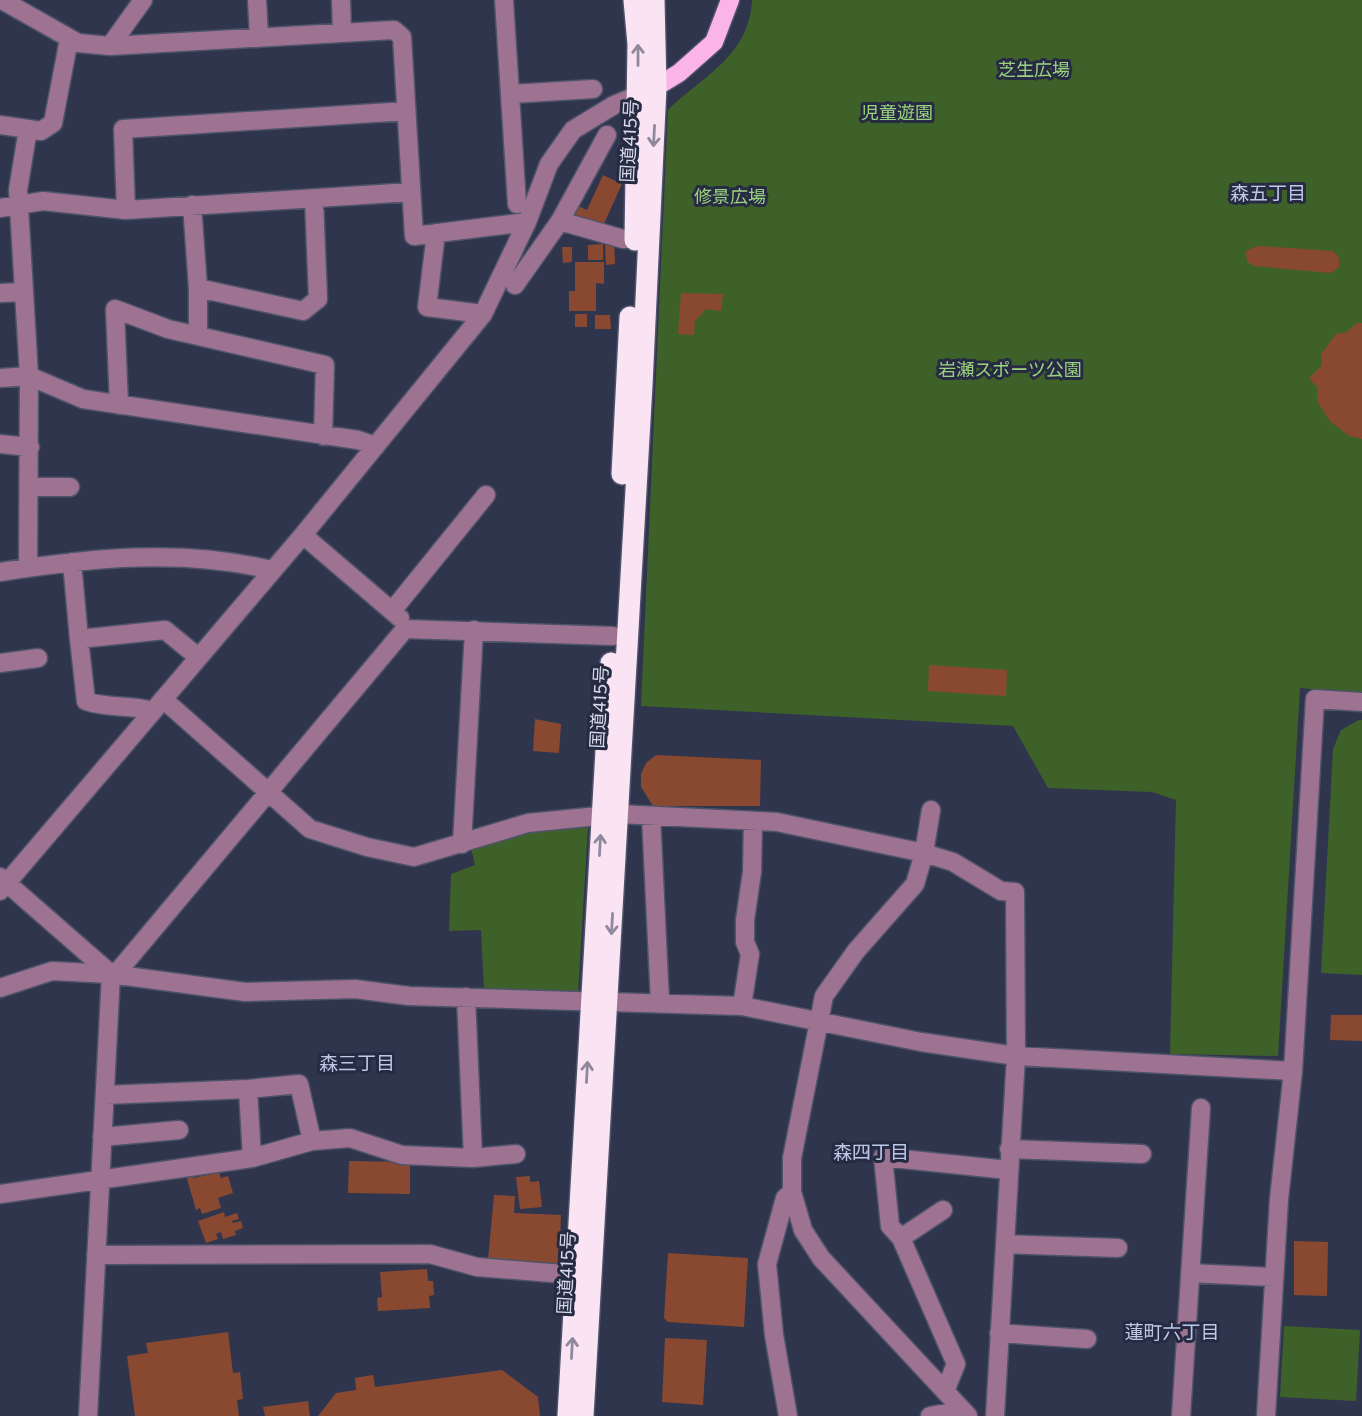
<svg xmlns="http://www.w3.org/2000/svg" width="1362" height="1416" font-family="Overpass,'Noto Sans JP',sans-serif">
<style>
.green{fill:#3e6129}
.building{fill:#894931}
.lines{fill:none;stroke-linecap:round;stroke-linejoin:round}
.minor-casing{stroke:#4e536a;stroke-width:21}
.major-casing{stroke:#4e536a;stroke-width:21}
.highway-casing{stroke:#4e536a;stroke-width:24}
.minor{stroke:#9e7392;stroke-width:18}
.major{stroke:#fab4e8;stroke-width:18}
.highway{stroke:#fae4f4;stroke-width:21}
.oneway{stroke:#90889c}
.labels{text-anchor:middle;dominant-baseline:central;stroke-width:6;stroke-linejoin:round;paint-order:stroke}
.park-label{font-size:18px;fill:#9cd27f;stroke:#262b43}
.street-label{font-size:18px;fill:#d5d9e8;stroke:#262b43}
.neighbourhood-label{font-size:19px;fill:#bfc7e6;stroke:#262b43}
</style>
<rect width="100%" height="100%" fill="#30354e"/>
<path class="green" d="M752 0H1362V693L1300 688 1278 1056 1170 1054 1176 800 1152 792 1048 788 1013 726 641 706 668 110C704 75 749 56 752 0Z
M1359 720H1362V975L1321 973 1333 749 1341 730Z
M584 825 588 827 578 993 484 991 481 930 449 931 451 874 475 865 471 848C507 834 546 830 584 825Z
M1284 1326 1360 1330 1356 1401 1280 1397Z"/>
<path class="building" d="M603 175 622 184 602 228 574 215 578 206 587 210Z
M614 242 615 264 606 265 605 243Z
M603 244V260H588V245Z
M1257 246 1333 251 1339 258V267L1331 273 1255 266 1247 262 1246 251Z
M562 247H572V262L563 263Z
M575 262H604V284L596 283V311H569V291H575Z
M681 293 723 294 721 311 706 309 695 321 694 335 678 334Z
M575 314H587V327H575Z
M595 315H610L611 329H595Z
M1357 323H1362V439L1349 436 1330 421 1317 401V387L1309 378 1322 365 1321 354 1336 334 1347 332Z
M929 665 1007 670 1006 696 928 691Z
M535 719 561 724 559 753 533 751Z
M656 755 761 760 760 806H653L641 787V774L646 763Z
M1331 1015H1362V1041L1330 1040Z
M349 1161 410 1162V1194L348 1193Z
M193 1172 194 1178 219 1172 221 1178 228 1176 233 1193 218 1198 221 1208 202 1214 200 1208 196 1210 186 1175Z
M530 1176V1182L539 1181 542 1207 520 1209 516 1177Z
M494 1195 515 1196 514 1213 561 1215 559 1264 488 1260Z
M224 1212 225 1217 237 1213 239 1219 232 1221 233 1223 241 1221 243 1228 235 1231 236 1235 223 1239 221 1232 216 1234 218 1239 206 1243 198 1221Z
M1294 1241 1328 1242 1327 1296 1294 1295Z
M668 1253 748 1258 744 1327 668 1322 664 1318Z
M427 1269 428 1281H433L434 1295 429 1296 430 1308 378 1311 377 1298 382 1297 380 1272Z
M228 1332 233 1373 240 1372 243 1399 237 1400 239 1416H135L127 1356 148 1353 146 1343Z
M665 1338 707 1340 703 1405 662 1402Z
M502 1370 538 1397 540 1416H318L336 1393 356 1390 355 1378 373 1375 375 1387Z
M308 1401 310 1416H265L263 1407Z"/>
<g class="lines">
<g class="minor-casing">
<path id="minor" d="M2 0 78 43 110 46 394 30 402 37 414 236 527 222
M257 0 259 38
M341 0 342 33
M504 0 517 204
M110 46 143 0
M511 94 593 89
M0 125 28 129
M192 205 198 288
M0 208 43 201 126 210 411 192
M126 210 123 129 406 111
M560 221 623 239H648
M436 233 427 307 483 314
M515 285 560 221 607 135
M0 293 24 292
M198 334V288L303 311 318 299 314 199
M0 378 29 376 83 399 358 440 376 446
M119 405 115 309 168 329 325 365 323 436
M0 444 30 447
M30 487H70
M303 535 400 618
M72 562 79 639
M28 568 29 376 18 190 28 129 41 131 53 123 69 39
M0 572C90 558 182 548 271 570
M392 611 486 495
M0 663 38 658
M163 699 310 829 367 847 414 857 528 823 618 814 777 822 924 853 915 884 856 951 824 996 792 1158V1192L803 1230 821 1258 968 1416
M152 711C130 704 108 709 86 701L79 639 165 630 198 657
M931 810 924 853 953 862 1001 891 1015 892 1016 1056 995 1416
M651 816 660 1002
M462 844 474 630
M0 877 111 974
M0 891 303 535 483 314 527 222 549 164 573 130 614 105 648 91
M111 974 120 969 405 629 613 636
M0 988 52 971 111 974 245 992 355 989 409 996 742 1006 921 1042 1016 1056 1293 1071
M466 997 473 1158
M742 1006 750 954 745 942V920L752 872 753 821
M248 1089 299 1084 312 1141 252 1158
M102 1137 179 1130
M312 1141 350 1138 402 1155 473 1158 516 1154
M1009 1149 1142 1154
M0 1194 252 1158 248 1089 105 1095
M943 1210 901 1238 890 1226 883 1157 1008 1170
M901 1238 956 1364 945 1391
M1005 1244 1118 1248
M96 1255 430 1254 477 1267 588 1276
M1190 1273 1274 1277
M999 1333 1087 1339
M88 1416 111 974
M788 1416 774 1335 767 1264 785 1198 792 1192
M930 1416 962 1410
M1181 1416 1201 1108
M1266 1416 1279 1199 1293 1071 1315 699 1362 702"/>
</g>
<g class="major-casing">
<path id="major" d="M656 87 679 73 714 42 730 0"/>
</g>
<g class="highway-casing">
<path id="highway" d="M634 0 638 44 635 240
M622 474 630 317
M568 1416 611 663
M583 1416 642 385 656 87 654 0"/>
</g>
<use href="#minor" class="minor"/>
<use href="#major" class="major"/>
<use href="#highway" class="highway"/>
</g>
<defs><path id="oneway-shaft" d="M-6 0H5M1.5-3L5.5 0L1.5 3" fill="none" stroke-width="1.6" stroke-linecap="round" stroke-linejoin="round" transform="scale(1.75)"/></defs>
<g class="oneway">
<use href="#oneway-shaft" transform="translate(638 55) rotate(-90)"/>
<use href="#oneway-shaft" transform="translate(654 136) rotate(93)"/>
<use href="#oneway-shaft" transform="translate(600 845) rotate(-87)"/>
<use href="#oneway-shaft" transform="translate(612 924) rotate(93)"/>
<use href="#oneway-shaft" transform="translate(587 1072) rotate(-87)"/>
<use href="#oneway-shaft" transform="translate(572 1348) rotate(-87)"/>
</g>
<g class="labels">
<g class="park-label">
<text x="1034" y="71">芝生広場</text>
<text x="897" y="114">児童遊園</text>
<text x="730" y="198">修景広場</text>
<text x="1010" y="371">岩瀬スポーツ公園</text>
</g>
<g class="street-label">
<text transform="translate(631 141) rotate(-87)">国道415号</text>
<text transform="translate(601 707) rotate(-87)">国道415号</text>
<text transform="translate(568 1273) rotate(-87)">国道415号</text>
</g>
<g class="neighbourhood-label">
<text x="1268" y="195">森五丁目</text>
<text x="357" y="1065">森三丁目</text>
<text x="871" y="1154">森四丁目</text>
<text x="1172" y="1334">蓮町六丁目</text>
</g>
</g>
</svg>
